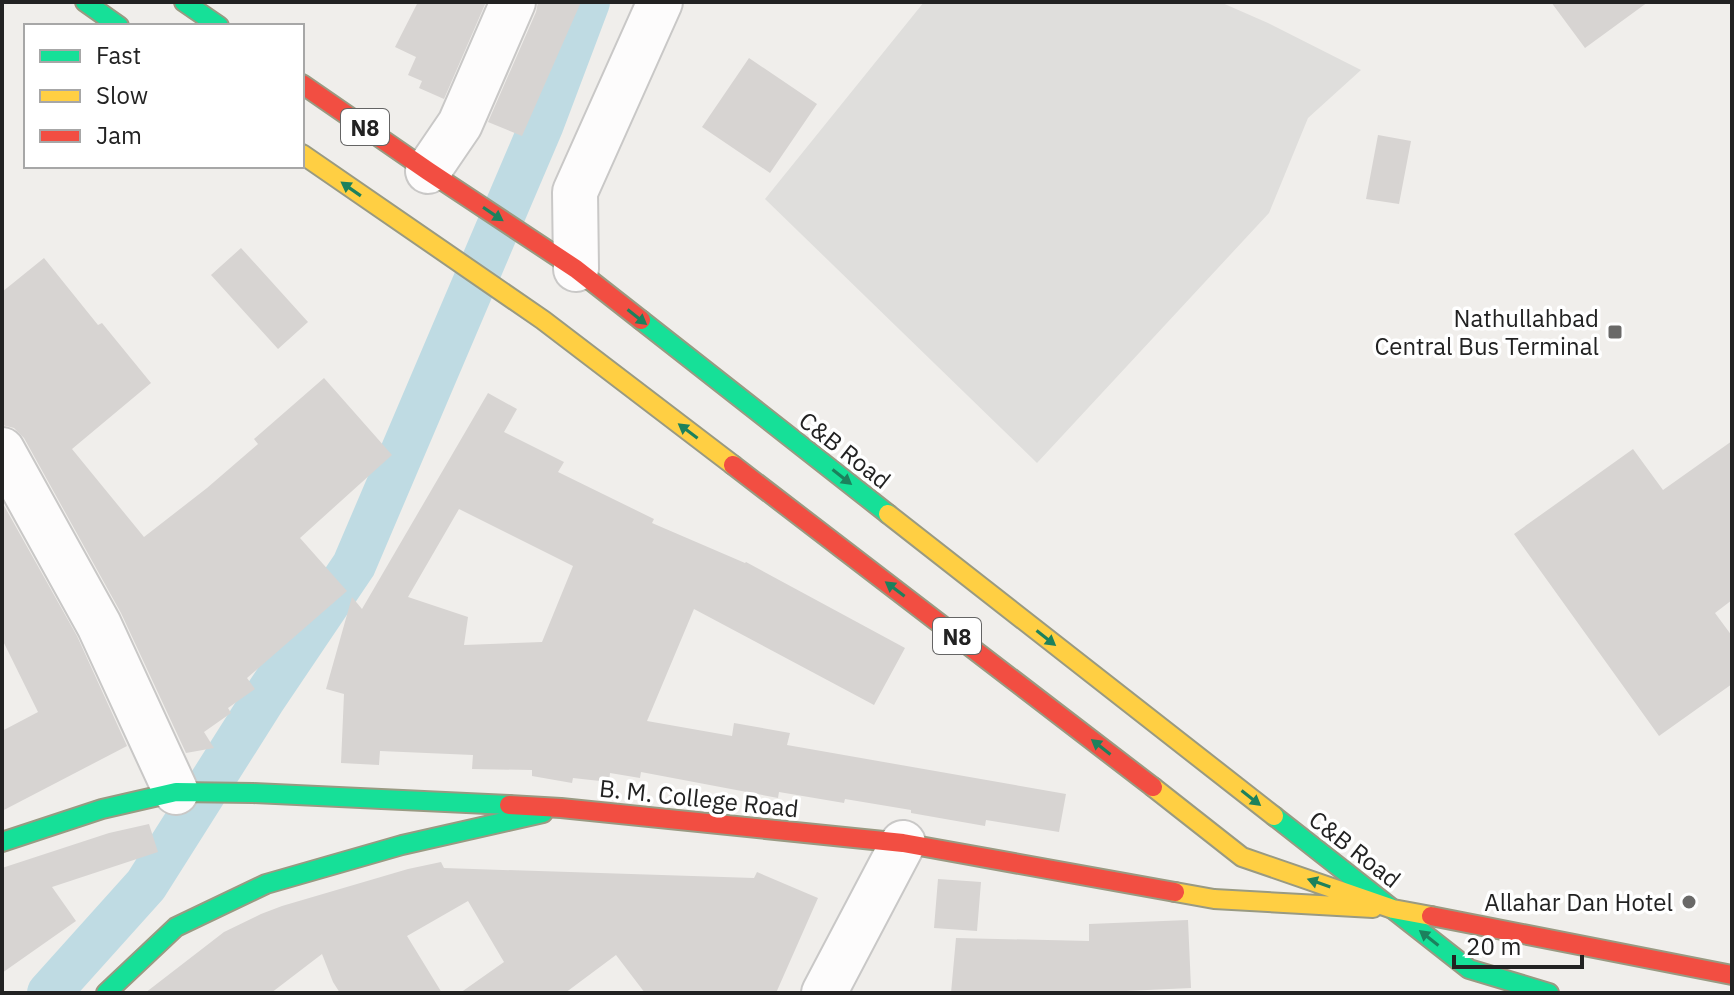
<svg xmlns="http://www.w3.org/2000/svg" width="1734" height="995" font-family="'IBM Plex Sans',sans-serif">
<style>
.residential{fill:#dfdedc}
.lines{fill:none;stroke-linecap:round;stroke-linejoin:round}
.canal{stroke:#bfdbe3;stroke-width:44}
.building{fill:#d7d4d2;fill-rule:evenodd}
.street-casing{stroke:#c9c8c7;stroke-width:48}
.fast-casing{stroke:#999a82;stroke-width:22}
.slow-casing{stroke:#999a82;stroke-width:22}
.jam-casing{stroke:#999a82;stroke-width:22}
.street{stroke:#fdfcfc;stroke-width:44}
.fast{stroke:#16e098;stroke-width:18}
.slow{stroke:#ffcf43;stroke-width:18}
.jam{stroke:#f24e42;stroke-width:18}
.oneway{fill:#1c815d}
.poi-dot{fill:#6a6968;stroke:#fff;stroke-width:3}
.labels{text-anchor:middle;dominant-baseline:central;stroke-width:7;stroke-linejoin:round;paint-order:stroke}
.shield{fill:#fff;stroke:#646464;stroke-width:2}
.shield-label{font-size:22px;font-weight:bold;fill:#222}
.poi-label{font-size:24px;fill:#222;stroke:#fff;text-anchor:end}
.street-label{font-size:24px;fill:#222;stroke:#fff}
</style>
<rect width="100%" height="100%" fill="#f0eeeb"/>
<path class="residential" d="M924 2H1220L1268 23 1361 70 1308 118 1269 213 1037 463 765 199Z"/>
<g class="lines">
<path class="canal" d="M49 993 146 885 263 700 354 565 542 124 588 2"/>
</g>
<path class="building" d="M418 2H486L444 99 419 88 422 81 408 75 416 57 395 47Z
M538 2H581L522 136 488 122 536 12Z
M1551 2H1648L1585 48Z
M749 58 817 104 770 173 702 127Z
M1378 135 1411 141 1399 204 1366 199Z
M241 248 308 322 278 349 211 275Z
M44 258 98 325 102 323 151 383 72 449 144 537 207 488 258 444 254 439 324 378 392 455 300 538 347 591 247 678 255 689 228 708 231 713 204 732 214 748 186 753 121 613 24 438 14 428 2 425V292Z
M488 393 517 409 504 432 564 462 558 472 654 519 652 523 745 563 746 562 905 648 874 705 694 609 647 721 732 736 734 723 790 733 787 745 1066 794 1059 832 986 820 985 826 911 813V810L845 799 844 803 779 792 778 798 641 772 640 778 610 773 609 782 573 778 572 783 532 776V770L472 769 473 755 380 751 379 765 341 763 344 694 326 689 352 597 362 609ZM459 509 573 566 542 642 464 645 468 617 408 597Z
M1732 441V600L1715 613 1732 636V684L1659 736 1514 534 1633 449 1663 490Z
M2 502 77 636 127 746 2 811V731L38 712 2 639Z
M149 824 158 852 52 887 76 921 2 973V868L109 833Z
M441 862 444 868 754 878 757 872 818 898 776 993H645L616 955 565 993H460L504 962 468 901 407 936 442 993H340L333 982 322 954 271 993H145L224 932 261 914 282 906 408 869Z
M938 879 981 882 977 931 934 928Z
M1188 920 1191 988 1083 993H951L956 938 1089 941V924Z"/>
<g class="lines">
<g class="street-casing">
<path id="street" d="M428 171 460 124 513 2
M576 269 575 192 660 2
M2 450 99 625 176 792
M824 993 903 843"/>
</g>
<g class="fast-casing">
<path id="fast" d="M85 2 119 26
M184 2 219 26
M641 320 888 514
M1274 816 1469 969 1549 993
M2 842 102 809 176 792 253 793 509 805
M106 993 176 927 266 884 402 845 543 813"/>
</g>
<g class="slow-casing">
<path id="slow" d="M302 154 543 320 733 465
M888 514 1274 816
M1153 787 1242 857 1393 909 1431 916
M1175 892 1214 899 1373 908"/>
</g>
<g class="jam-casing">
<path id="jam" d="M302 84 428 171 576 269 641 320
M733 465 1153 787
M509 805 561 808 903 843 1175 892
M1431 916 1732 975"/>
</g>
<use href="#street" class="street"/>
<use href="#fast" class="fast"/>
<use href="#slow" class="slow"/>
<use href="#jam" class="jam"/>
</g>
<defs><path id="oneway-solid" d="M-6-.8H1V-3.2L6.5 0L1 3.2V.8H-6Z" transform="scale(2)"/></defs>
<g class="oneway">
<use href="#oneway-solid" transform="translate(351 189) rotate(-145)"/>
<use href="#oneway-solid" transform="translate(493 214) rotate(34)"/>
<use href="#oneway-solid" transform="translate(637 317) rotate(38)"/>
<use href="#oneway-solid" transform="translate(688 431) rotate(-143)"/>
<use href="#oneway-solid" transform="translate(842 477) rotate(38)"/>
<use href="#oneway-solid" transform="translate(895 589) rotate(-143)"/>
<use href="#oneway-solid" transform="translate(1046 638) rotate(38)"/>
<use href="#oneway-solid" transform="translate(1101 747) rotate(-142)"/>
<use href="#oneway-solid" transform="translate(1251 798) rotate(38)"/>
<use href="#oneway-solid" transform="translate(1319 883) rotate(-161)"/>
<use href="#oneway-solid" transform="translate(1429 938) rotate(-142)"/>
</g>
<g class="poi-dot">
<rect x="1607" y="324" width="16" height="16" rx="4"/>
<circle cx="1689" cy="902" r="8"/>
</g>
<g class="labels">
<g class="shield">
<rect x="341" y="109" width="48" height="36" rx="6"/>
<rect x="933" y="618" width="48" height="36" rx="6"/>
</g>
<g class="shield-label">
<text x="365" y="127">N8</text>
<text x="957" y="636">N8</text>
</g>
<g class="poi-label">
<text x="1599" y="318">Nathullahbad<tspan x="1599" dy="28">Central Bus Terminal</tspan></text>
<text x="1673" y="902">Allahar Dan Hotel</text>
</g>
<g class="street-label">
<text transform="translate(845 450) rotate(38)">C&amp;B Road</text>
<text transform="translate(699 798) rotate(6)">B. M. College Road</text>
<text transform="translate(1355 849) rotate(38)">C&amp;B Road</text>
</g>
</g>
<rect width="1734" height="995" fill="none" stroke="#222222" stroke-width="8"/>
<rect x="24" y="24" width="280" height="144" fill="#ffffff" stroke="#a7a7a7" stroke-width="2"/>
<rect x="40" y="50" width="40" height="12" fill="#16e098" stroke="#a7a7a7" stroke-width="2"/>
<text x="96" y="64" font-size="24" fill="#222222">Fast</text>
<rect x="40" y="90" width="40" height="12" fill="#ffcf43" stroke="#a7a7a7" stroke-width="2"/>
<text x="96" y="104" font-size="24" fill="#222222">Slow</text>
<rect x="40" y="130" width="40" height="12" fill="#f24e42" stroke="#a7a7a7" stroke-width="2"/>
<text x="96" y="144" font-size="24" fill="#222222">Jam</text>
<path d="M1454 955v12h128v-12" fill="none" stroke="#222222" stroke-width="4"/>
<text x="1466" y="955" font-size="24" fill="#222222" stroke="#ffffff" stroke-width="6" paint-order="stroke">20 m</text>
</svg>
